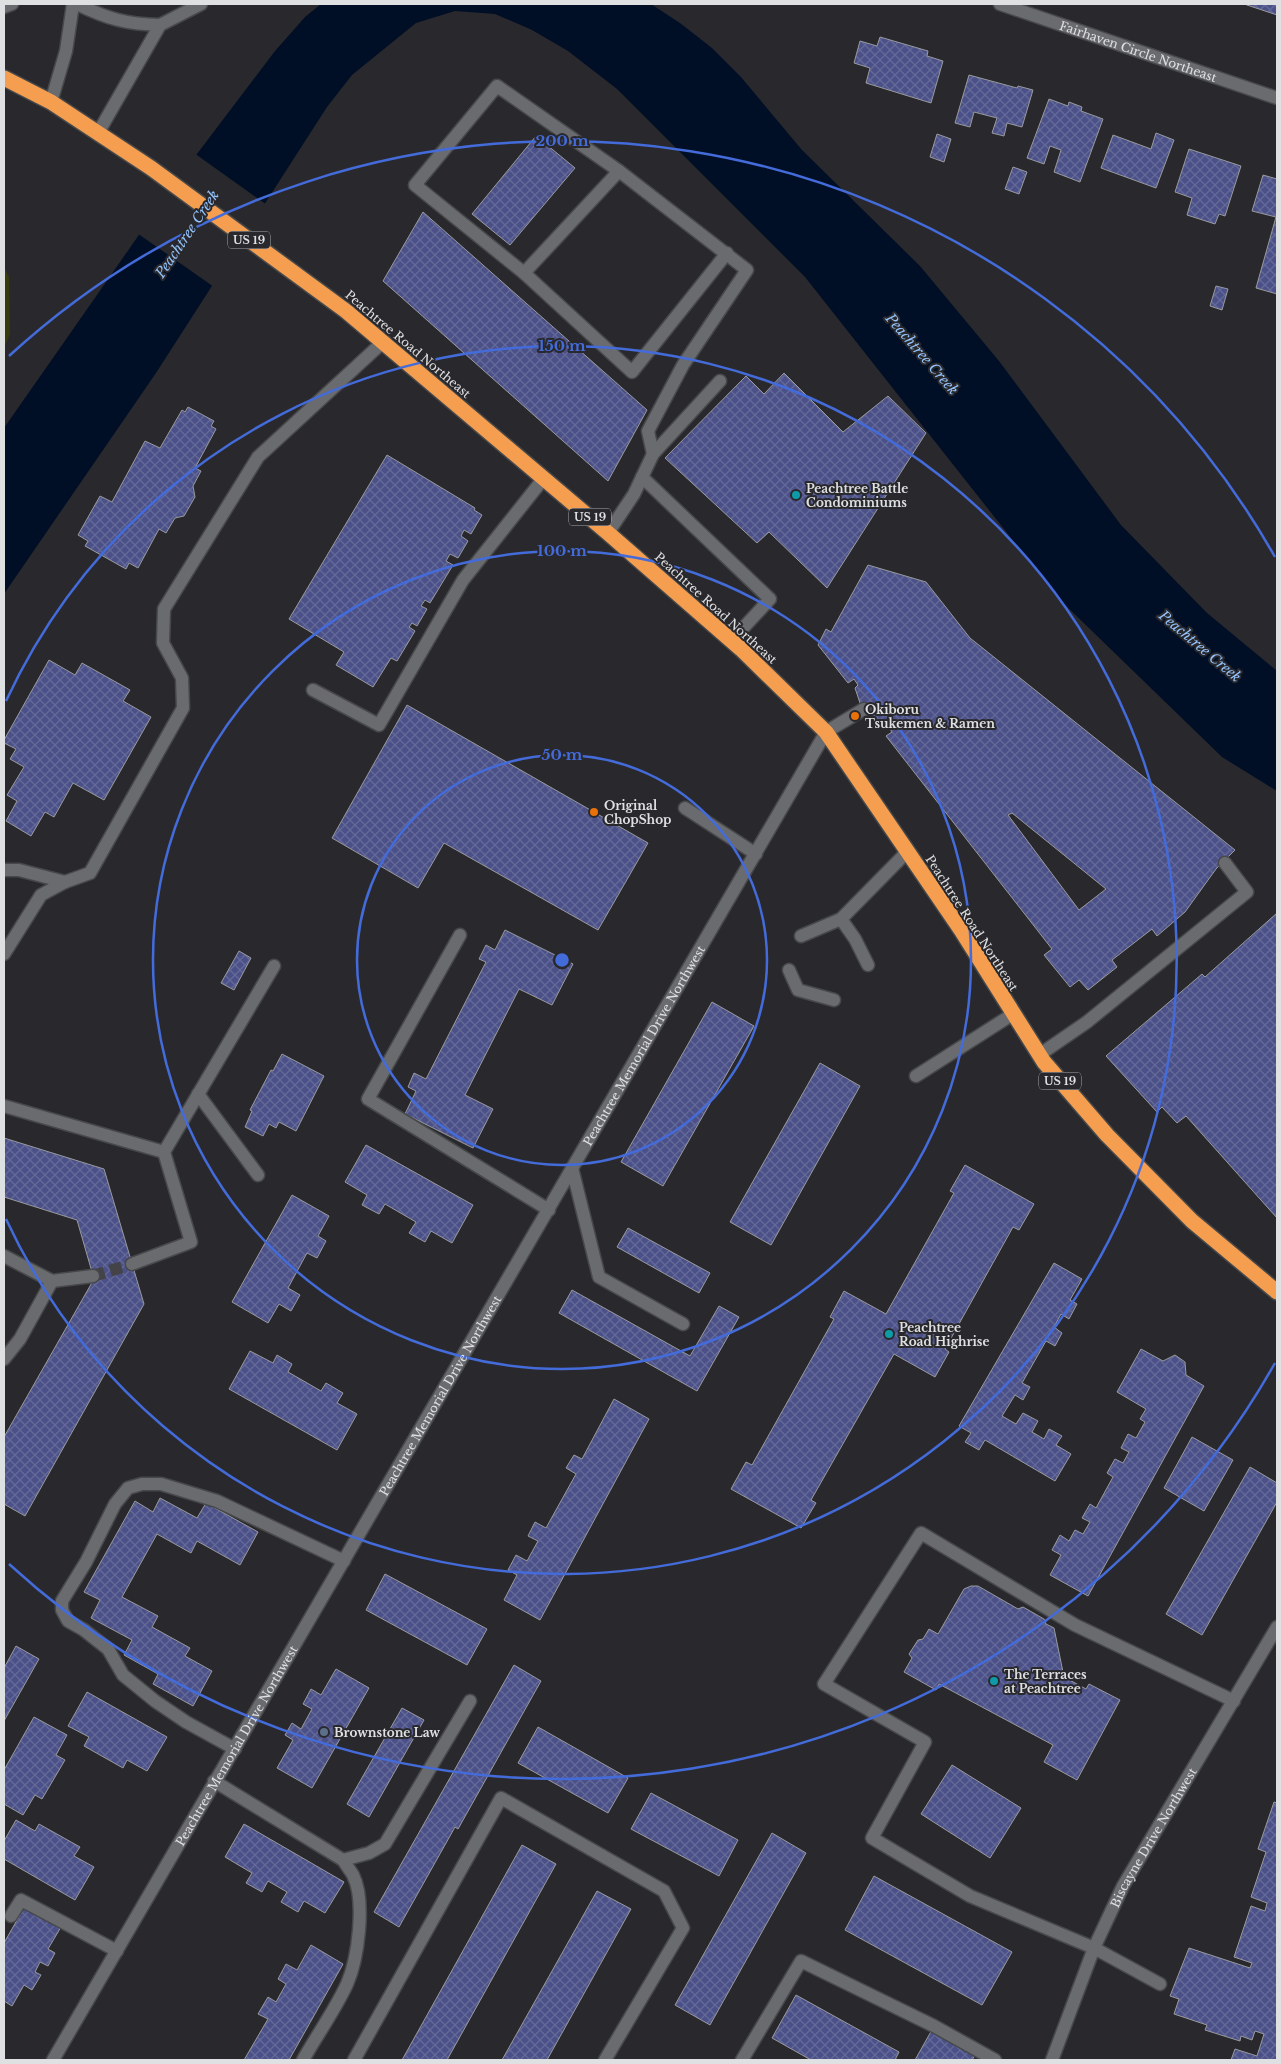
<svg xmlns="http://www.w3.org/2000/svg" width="1281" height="2064" font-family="'Libre Baskerville',serif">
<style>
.garden{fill:#373a0d}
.water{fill:#000f26}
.pier{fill:#29292d}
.building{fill:url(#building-cross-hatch);stroke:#999a9e;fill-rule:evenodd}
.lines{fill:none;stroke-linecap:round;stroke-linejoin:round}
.minor-tunnel{stroke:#444448;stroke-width:12;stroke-dasharray:12 6;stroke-linecap:butt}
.minor-casing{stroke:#47484a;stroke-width:15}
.highway-casing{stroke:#47484a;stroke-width:18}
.minor{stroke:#6a6b6f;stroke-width:12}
.highway{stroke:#f59e50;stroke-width:15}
.ring{fill:none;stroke:#446bda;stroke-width:2.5}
.culture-dot{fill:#0f9aa8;stroke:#29292d;stroke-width:2}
.food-dot{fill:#e8710a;stroke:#29292d;stroke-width:2}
.service-dot{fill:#5c6f8a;stroke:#29292d;stroke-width:2}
.labels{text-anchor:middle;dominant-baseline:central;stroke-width:4;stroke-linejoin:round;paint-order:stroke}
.shield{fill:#29292d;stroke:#a8a9ac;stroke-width:1}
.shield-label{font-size:11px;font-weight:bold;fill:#dfe0e2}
.street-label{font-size:12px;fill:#dfe0e2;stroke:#29292d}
.poi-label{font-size:12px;font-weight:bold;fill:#dfe0e2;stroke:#29292d;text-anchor:start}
.water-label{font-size:14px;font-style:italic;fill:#94c3fd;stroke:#29292d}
.centre{fill:#446bda;stroke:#29292d;stroke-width:2.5}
.ring-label{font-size:15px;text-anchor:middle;font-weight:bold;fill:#446bda;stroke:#29292d;stroke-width:4;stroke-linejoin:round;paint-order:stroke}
</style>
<defs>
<pattern id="building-cross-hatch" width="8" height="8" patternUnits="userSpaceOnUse" patternTransform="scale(1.25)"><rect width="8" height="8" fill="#4b5188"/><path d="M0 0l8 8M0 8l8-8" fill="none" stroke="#646a98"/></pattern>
</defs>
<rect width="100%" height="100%" fill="#29292d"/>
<path class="garden" d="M4 267 9 277 10 334 4 348Z"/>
<path class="water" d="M321 4H651L680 23 712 48 741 77 802 150 920 266 999 361 1121 525 1207 613 1277 671V791L1222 757 1060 600 805 277 617 89 568 51 532 30 495 14 455 11 416 23 352 75 327 107 156 373 4 594V428L178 179 275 51 305 17Z"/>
<path class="pier" d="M194 153 267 205 214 287 137 233Z"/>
<path class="building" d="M1244 4H1277V15Z
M880 37 928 51 927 56 943 61 931 103 866 83 870 68 854 63 860 41 877 46Z
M969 75 1017 88 1018 86 1033 90 1022 127 1007 123 1004 136 992 133 997 118 974 112 970 127 955 123Z
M1049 99 1068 106 1069 102 1082 107 1081 111 1103 119 1080 182 1054 172 1061 150 1050 146 1044 164 1027 158Z
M1156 133 1174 140 1156 188 1101 168 1113 135 1151 149Z
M937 134 951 139 944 162 930 157Z
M536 136 575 168 510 245 472 214Z
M1189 149 1241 166 1225 216 1219 214 1215 224 1187 215 1192 198 1175 192Z
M1013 167 1027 172 1019 194 1005 189Z
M1263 175 1277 179V294L1256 288 1276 217 1252 211Z
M423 212 647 410 608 481 383 281Z
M1216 286 1228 289 1222 310 1210 306Z
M784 373 843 432 888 396 926 433 827 588 769 532 757 543 665 458 746 376 764 394Z
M188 407 214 421 211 426 216 429 195 468 201 471 193 486 195 497 184 516 175 518 166 533 159 529 138 568 129 563 126 569 85 546 88 541 78 535 100 496 112 502 145 441 160 448 182 410 185 412Z
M387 455 475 508 474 510 482 515 471 534 464 530 461 536 468 541 458 558 450 554 446 561 453 565 430 603 425 600 421 606 427 609 417 626 412 623 409 627 415 631 397 661 391 658 373 687 336 665 344 652 289 619Z
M868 565 926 582 970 638 1235 850 1216 869 1185 912 1157 936 1152 929 1112 960 1117 967 1088 990 1079 980 1070 987 1044 955 1052 949 886 736 892 732 887 724 883 727 868 714 860 703 855 688 858 685 854 679 848 683 818 645 826 629 831 632ZM1012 813 1106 889 1079 910 1008 815Z
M49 660 75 675 82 663 130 690 123 701 151 717 104 800 73 783 54 817 45 812 31 836 6 821 17 801 7 795 24 767 10 759 16 749 4 743V740Z
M407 705 648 843 598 930 444 843 418 888 332 838Z
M1277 913V1218L1186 1116 1177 1123 1162 1107 1157 1112 1106 1056 1202 974 1205 977Z
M505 930 573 964 552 1005 519 989 465 1095 493 1109 473 1148 405 1114 416 1091 408 1087 414 1073 426 1079 486 962 479 959 486 945 495 950Z
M239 951 251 958 234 990 221 983Z
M712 1002 754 1026 663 1186 621 1162Z
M282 1054 324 1076 296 1131 279 1122 276 1128 269 1124 263 1136 245 1127 252 1111 250 1110 271 1070 273 1071Z
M820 1063 860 1086 771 1245 730 1222Z
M4 1138 104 1169 144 1304 25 1516 4 1504V1437L94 1279 77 1220 4 1197Z
M366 1145 473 1205 452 1243 431 1231 425 1242 409 1233 416 1222 385 1204 379 1214 362 1205 367 1195 345 1182Z
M965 1165 1034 1204 1019 1230 1013 1227 945 1349 949 1352 935 1377 894 1354 811 1500 816 1503 801 1528 731 1489 746 1462 752 1465 834 1319 830 1317 844 1291 886 1314 954 1193 950 1191Z
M292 1195 329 1216 318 1236 326 1241 317 1258 307 1253 288 1288 300 1295 291 1311 279 1304 268 1323 232 1302Z
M628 1228 710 1273 699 1293 617 1247Z
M1054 1263 1082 1279 1070 1300 1077 1304 1069 1319 1061 1314 1054 1327 1062 1333 1055 1346 1046 1341 1022 1383 1030 1387 1023 1400 1015 1395 1002 1416 1016 1424 1023 1413 1038 1421 1032 1432 1044 1439 1049 1429 1062 1436 1056 1445 1071 1454 1055 1481 985 1440 979 1450 965 1442 971 1433 959 1426Z
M572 1290 690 1356 719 1306 739 1317 697 1391 559 1313Z
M1141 1349 1163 1361 1175 1355 1185 1362 1186 1375 1204 1386 1088 1596 1050 1575 1061 1555 1052 1550 1060 1535 1069 1541 1075 1530 1083 1534 1090 1522 1082 1518 1090 1504 1096 1508 1113 1477 1107 1473 1115 1459 1123 1463 1129 1452 1121 1448 1128 1434 1136 1438 1145 1422 1140 1419 1146 1409 1117 1392Z
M250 1351 273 1363 277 1355 292 1364 288 1372 321 1391 326 1383 343 1393 337 1403 357 1414 337 1450 229 1389Z
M614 1399 649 1419 540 1620 504 1600 517 1575 508 1570 516 1555 527 1561 538 1541 528 1536 535 1522 546 1528 576 1474 566 1468 574 1455 582 1459Z
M1192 1437 1233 1460 1204 1511 1164 1488Z
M1250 1467 1277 1483V1502L1202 1635 1166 1614Z
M160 1498 197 1518 206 1503 258 1532 240 1565 197 1541 191 1553 157 1534 122 1597 158 1616 152 1627 190 1648 185 1656 212 1671 193 1706 153 1684 158 1674 124 1655 132 1640 91 1618 100 1600 84 1592 135 1501 153 1512Z
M385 1574 487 1629 467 1665 366 1610Z
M971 1586H978L1018 1609 1023 1607 1044 1619 1046 1624 1054 1628 1064 1677 1086 1689 1089 1684 1120 1700 1077 1780 1044 1762 1053 1745 939 1684 936 1690 904 1672 912 1658 909 1654 918 1640 923 1639 929 1629 938 1634 964 1589Z
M16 1646 39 1659 4 1721V1668Z
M514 1665 541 1681 458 1829 455 1827 399 1927 374 1912Z
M336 1669 369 1688 312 1788 277 1768 293 1740 285 1735 292 1723 301 1729 312 1709 303 1704 311 1689 321 1695Z
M87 1692 167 1737 147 1771 127 1760 123 1768 84 1746 89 1737 68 1726Z
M402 1708 424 1720 369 1817 347 1804Z
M34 1717 67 1735 56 1755 65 1760 42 1799 35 1795 23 1815 4 1804V1770Z
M538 1727 628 1778 608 1813 518 1763Z
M952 1765 1021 1808 990 1858 921 1814Z
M651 1793 738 1840 719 1876 631 1829Z
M1274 1802 1277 1803V2060H1231L1235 2049 1257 2056 1264 2034 1255 2031 1252 2040 1241 2036 1240 2041 1205 2030 1207 2025 1174 2014 1179 1999 1170 1996 1189 1948 1250 1968 1252 1963 1234 1957 1251 1906 1265 1911 1267 1903 1251 1897 1266 1852 1258 1849Z
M16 1820 35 1831 39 1824 80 1847 74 1856 94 1867 75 1900 4 1859V1841Z
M244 1824 344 1882 325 1913 304 1901 298 1912 281 1902 287 1892 268 1881 262 1892 246 1883 252 1873 225 1857Z
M772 1833 806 1853 710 2025 675 2005Z
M522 1845 556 1864 447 2060H402Z
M874 1876 1012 1952 982 2005 845 1930Z
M597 1891 631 1909 547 2060H502Z
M25 1906 61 1927 48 1949 55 1953 48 1966 40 1962 35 1972 41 1975 32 1990 24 1985 12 2006 4 2001V1943Z
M311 1945 343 1964 289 2060H244L268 2019 258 2014 268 1997 276 2002 286 1984 278 1979 286 1964 297 1970Z
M796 1995 899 2052 895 2060H811L772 2038Z
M933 2028 977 2052 972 2060H915Z"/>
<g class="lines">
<path class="minor-tunnel" d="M93 1276 132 1264"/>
<g class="minor-casing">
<g id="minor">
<path d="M77 4C108 19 126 24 160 25"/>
<path id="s1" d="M1000 4 1277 98"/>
<path d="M4 7 12 4"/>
<path d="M51 102 66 51 73 4"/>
<path d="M98 133 160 25 201 4"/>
<path d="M619 171 497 86 415 185 524 273 632 372 727 253"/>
<path d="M524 273 619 171 747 270 683 365 648 431 653 454"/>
<path d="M642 477 770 599 732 640"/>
<path d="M608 533 634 494 653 454 720 381"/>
<path d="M313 690 379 725 463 580 544 478"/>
<path d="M685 808 756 854"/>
<path d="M4 870H19L65 882"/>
<path d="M841 919 855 939 868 965"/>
<path d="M460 935 368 1099 549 1210"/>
<path d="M801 936 841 919 907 852"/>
<path d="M4 954 41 895 65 882 90 873 183 708 182 678 163 643 164 609 258 457 383 342"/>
<path d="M789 970 798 990 834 1000"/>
<path d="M1039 1055 1087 1022 1247 892 1225 863"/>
<path d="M916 1076 1013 1014"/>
<path d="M198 1094 258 1175"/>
<path d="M4 1106 164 1152"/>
<path d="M572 1168 599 1277 683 1324"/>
<path d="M4 1256 52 1281 93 1276"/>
<path d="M132 1264 191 1242 164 1152 274 966"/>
<path d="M4 1359 20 1339 52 1281"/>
<path d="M235 1749 186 1722 155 1701 123 1675 108 1649 84 1630 68 1621 62 1610V1601L86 1562 115 1504 128 1488 142 1484H161L217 1501 344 1561"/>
<path d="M214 1781 343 1860C346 1865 350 1870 353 1875 366 1901 358 1959 347 1984 335 2010 317 2035 303 2060"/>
<path d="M343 1860 369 1853 385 1844 470 1701"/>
<path d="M11 1916 21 1900 117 1951"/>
<path d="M1160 1984 1094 1948 970 1896 872 1838 925 1742 824 1684 921 1533 1075 1625 1234 1701"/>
<path id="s2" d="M53 2060 826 732 864 709"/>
<path d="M354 2060 501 1798 664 1891 683 1928 605 2060"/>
<path d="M742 2060 801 1961 934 2026 995 2060"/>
<path id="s3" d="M1052 2060 1094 1948 1123 1886 1277 1627"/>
</g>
</g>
<g class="highway-casing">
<path id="highway" d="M4 78 51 102 151 168 346 311 608 533 741 649 826 732 961 930 1044 1062 1107 1135 1192 1221 1277 1292"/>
</g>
<use href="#minor" class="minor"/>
<use href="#highway" class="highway"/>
</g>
<g class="ring">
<circle cx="562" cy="960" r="205"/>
<circle cx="562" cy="960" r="409"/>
<path d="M6 701A614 614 0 1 1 6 1219"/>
<path d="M1275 1363A819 819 0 0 1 9 1564M9 356A819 819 0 0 1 1275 557"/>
</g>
<g class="culture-dot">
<circle cx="796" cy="495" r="5"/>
<circle cx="889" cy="1334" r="5"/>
<circle cx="994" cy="1681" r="5"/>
</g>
<g class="food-dot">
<circle cx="855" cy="716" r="5"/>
<circle cx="594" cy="812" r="5"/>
</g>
<circle class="service-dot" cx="324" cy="1732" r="5"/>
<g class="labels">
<g class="shield">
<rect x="228" y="231.5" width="42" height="17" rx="4"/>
<rect x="569" y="508.5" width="42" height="17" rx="4"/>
<rect x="1039" y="1072.5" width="42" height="17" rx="4"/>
</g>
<g class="shield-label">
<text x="249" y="240">US 19</text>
<text x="590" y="517">US 19</text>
<text x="1060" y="1081">US 19</text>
</g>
<g class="street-label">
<text stroke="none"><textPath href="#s1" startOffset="146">Fairhaven Circle Northeast</textPath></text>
<text transform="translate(408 344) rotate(40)">Peachtree Road Northeast</text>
<text transform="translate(716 608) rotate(42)">Peachtree Road Northeast</text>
<text transform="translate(972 923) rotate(57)">Peachtree Road Northeast</text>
<text stroke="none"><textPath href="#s2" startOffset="1174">Peachtree Memorial Drive Northwest</textPath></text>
<text stroke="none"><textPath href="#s2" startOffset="769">Peachtree Memorial Drive Northwest</textPath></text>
<text stroke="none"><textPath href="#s2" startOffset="364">Peachtree Memorial Drive Northwest</textPath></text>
<text stroke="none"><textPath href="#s3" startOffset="245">Biscayne Drive Northwest</textPath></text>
</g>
<g class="poi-label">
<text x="806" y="488">Peachtree Battle<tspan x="806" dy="14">Condominiums</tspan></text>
<text x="865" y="709">Okiboru<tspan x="865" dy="14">Tsukemen &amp; Ramen</tspan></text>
<text x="604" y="805">Original<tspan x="604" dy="14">ChopShop</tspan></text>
<text x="899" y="1327">Peachtree<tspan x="899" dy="14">Road Highrise</tspan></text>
<text x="1004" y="1674">The Terraces<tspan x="1004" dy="14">at Peachtree</tspan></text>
<text x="334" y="1732">Brownstone Law</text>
</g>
<g class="water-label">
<text transform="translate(187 234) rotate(-56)">Peachtree Creek</text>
<text transform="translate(922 354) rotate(49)">Peachtree Creek</text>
<text transform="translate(1200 646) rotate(40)">Peachtree Creek</text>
</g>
</g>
<circle cx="562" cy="960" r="8" class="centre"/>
<g class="ring-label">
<text x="562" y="146">200 m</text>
<text x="562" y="351">150 m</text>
<text x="562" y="556">100 m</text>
<text x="562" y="760">50 m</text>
</g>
<rect width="1281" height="2064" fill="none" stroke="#dfe0e2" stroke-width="10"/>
</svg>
